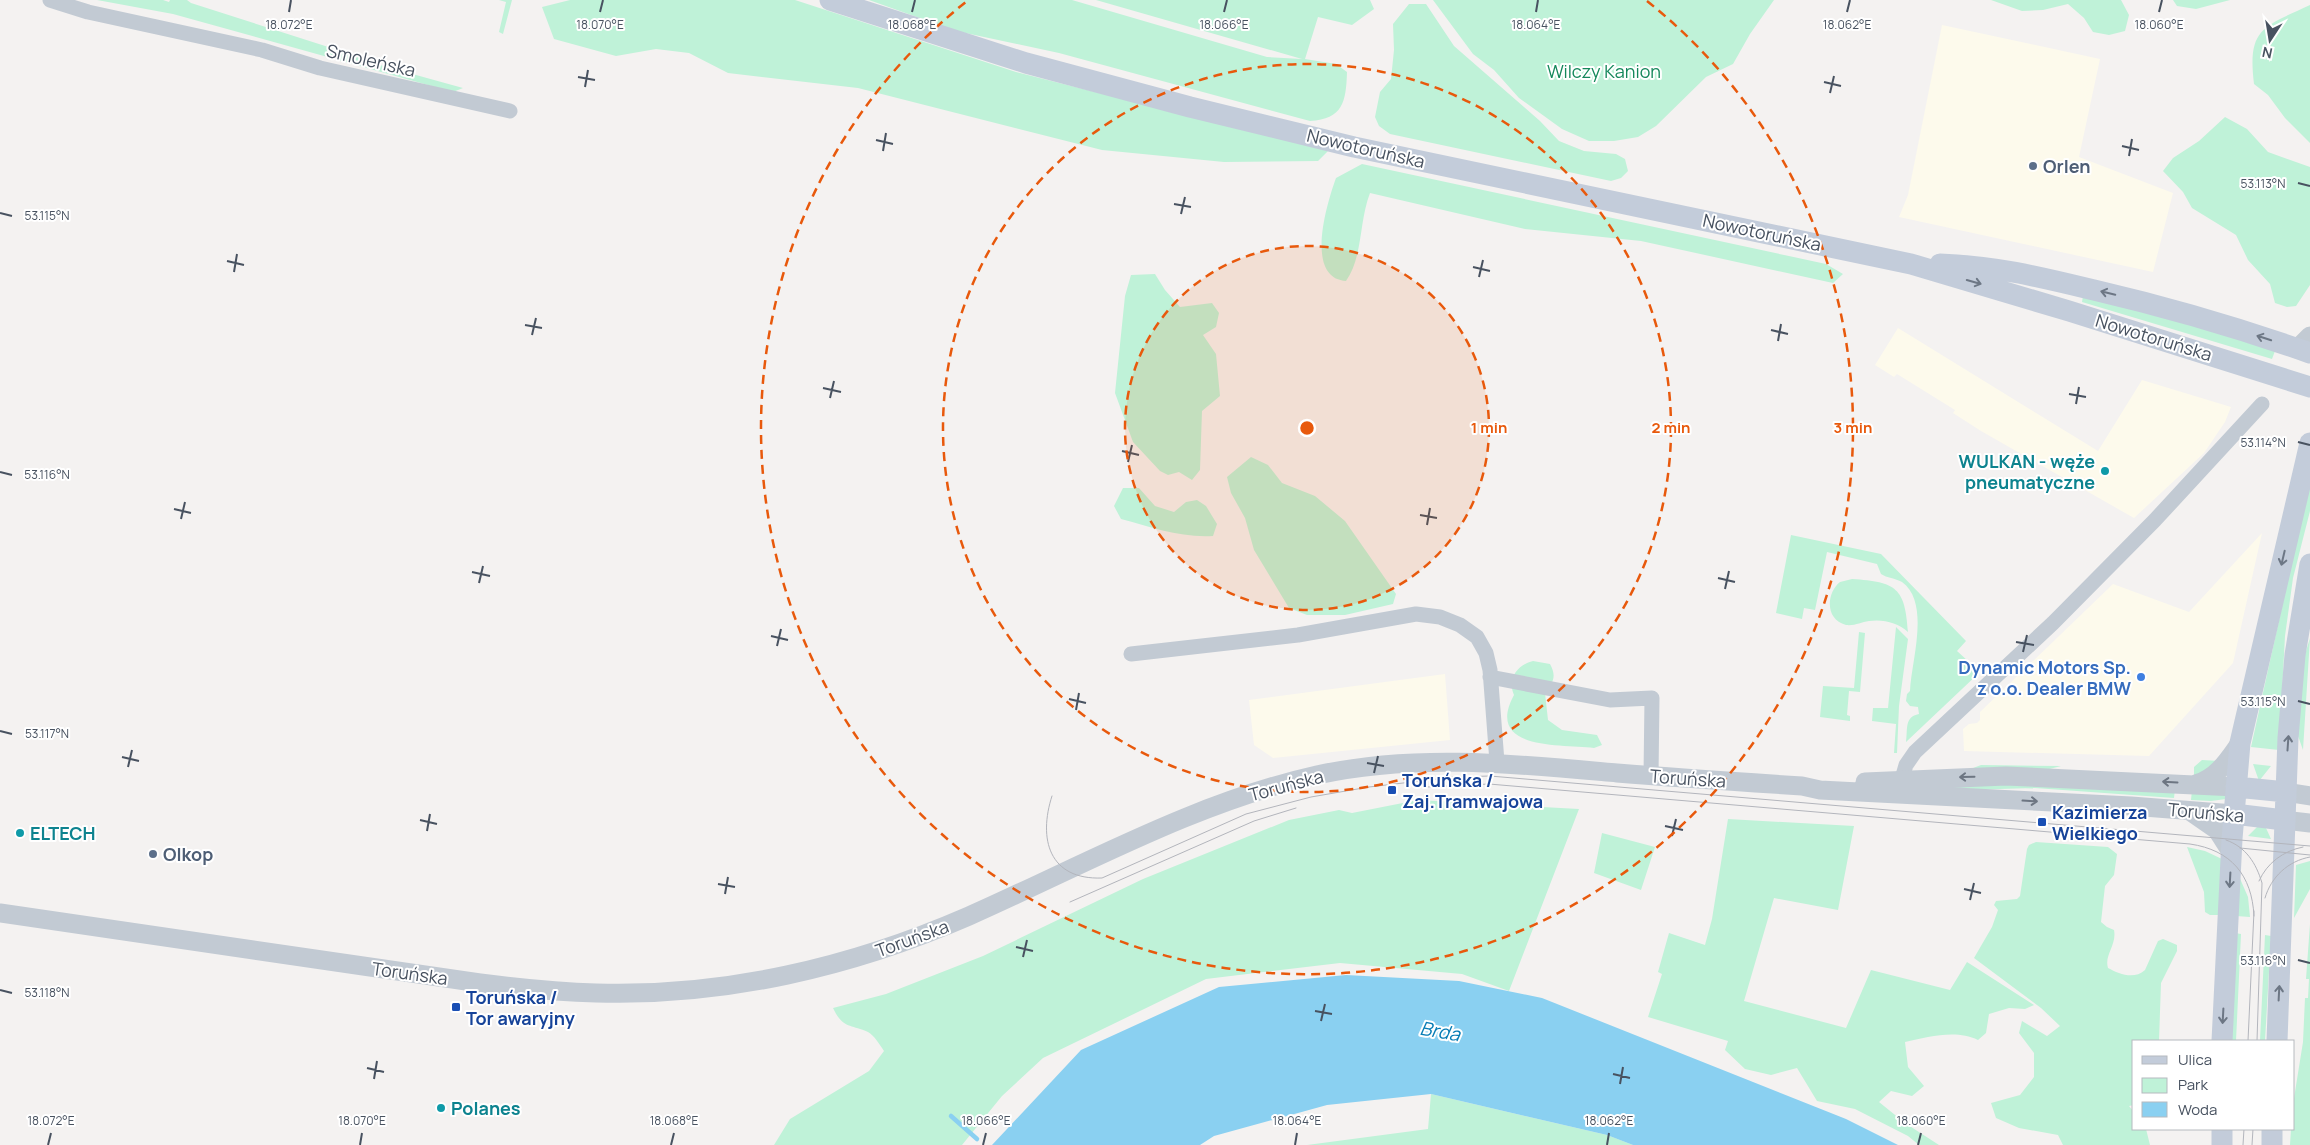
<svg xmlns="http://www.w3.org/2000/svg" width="2310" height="1145" font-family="Manrope,sans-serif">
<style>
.commercial{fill:#fdfaec}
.green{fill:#bff2d8}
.water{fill:#8ad0f1}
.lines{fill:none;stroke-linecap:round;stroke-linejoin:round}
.stream{stroke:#8ad0f1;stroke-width:4.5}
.minor{stroke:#c2cad3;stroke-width:15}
.tertiary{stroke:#c2cad3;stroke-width:19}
.secondary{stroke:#c3ccda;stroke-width:21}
.tram{stroke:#b3b5bc;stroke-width:1}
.oneway{stroke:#6d7785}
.oneway2{stroke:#6d7682}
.ticks{fill:none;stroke:#485260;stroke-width:2}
.ring{fill:none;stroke:#e8590c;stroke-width:2.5;stroke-dasharray:9 6}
.service-dot{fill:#5c6f8a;stroke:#fff;stroke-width:2}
.culture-dot{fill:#0f9aa8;stroke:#fff;stroke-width:2}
.shop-dot{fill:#3f7fe0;stroke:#fff;stroke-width:2}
.transit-dot{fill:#1a4fb4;stroke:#fff;stroke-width:2}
.labels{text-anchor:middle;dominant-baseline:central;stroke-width:4;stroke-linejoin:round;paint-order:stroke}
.street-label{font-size:18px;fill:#485260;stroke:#fff}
.park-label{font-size:18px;fill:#13875a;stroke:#fff}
.service-label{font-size:18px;font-weight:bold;fill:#4e5e75;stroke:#fff;text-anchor:start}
.culture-label{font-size:18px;font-weight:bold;fill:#0d838f;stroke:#fff;text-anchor:start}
.shop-label{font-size:18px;font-weight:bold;fill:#366cbe;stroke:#fff;text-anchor:end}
.transit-label{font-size:18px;font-weight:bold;fill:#164399;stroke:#fff;text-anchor:start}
.water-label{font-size:19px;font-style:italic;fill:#067cb5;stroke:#fff}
.ticks-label{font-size:12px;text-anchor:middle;fill:#485260;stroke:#fff;stroke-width:4;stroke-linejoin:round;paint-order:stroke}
.centre{fill:#e8590c;stroke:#fff;stroke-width:2.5}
.ring-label{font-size:15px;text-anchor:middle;font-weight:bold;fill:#e8590c;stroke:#fff;stroke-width:4;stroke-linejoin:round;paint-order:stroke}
</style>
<rect width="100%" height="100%" fill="#f4f2f1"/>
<path class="commercial" d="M1942 25 2100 59 2079 157 2173 193 2153 272 1899 217 1908 195Z
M1898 328 2098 451 2142 380 2231 407 2225 422 2204 453 2134 518 1981 431 1953 413 1955 410 1897 374 1894 377 1875 365Z
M2262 533 2233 663 2149 756 1964 751 1963 729 1969 724 1977 723 1980 720V712L2113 584 2189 612Z
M1445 674 1450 740 1273 758 1254 745 1249 700Z"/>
<path class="green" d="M97 0H163L169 2 170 0H187L191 3 369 60V62L463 88 453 92 173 14Z
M499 0H512L503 34 499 32 506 2Z
M570 0H795L1016 72 1328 151 1318 161 1224 162 1102 150 858 88 728 73 689 53 656 49 616 56 554 39 542 7Z
M869 0H1072L1267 57 1302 59 1096 0H1370L1374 9 1352 25 1318 17 1305 59 1336 64 1347 72C1346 102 1343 119 1310 121L1059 53 956 31Z
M1433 0H1774L1750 34 1733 64 1706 77 1656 126 1638 137 1614 141H1589L1562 129 1519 98 1494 70 1473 54Z
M1991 0H2121L2129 15 2125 31 2109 35 2093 32 2084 18 2068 4 2043 10 2022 11Z
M2173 0H2230L2196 9 2177 6Z
M1409 4H1426L1454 46 1540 121 1559 141 1584 151 1616 154 1625 159 1628 171 1621 178 1611 181 1390 134 1379 126 1375 117 1380 92 1391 79 1394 50 1393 24Z
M2310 5V143L2285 118 2268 95 2254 84C2247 27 2264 27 2310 5Z
M2225 117 2247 129 2268 152 2310 167V285L2296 306 2287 307 2275 303 2270 284 2248 260 2236 235 2192 208 2183 192 2163 171 2173 158 2199 141Z
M1362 164 1826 264 1843 274 1833 283 1641 241 1525 229 1370 193C1359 221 1363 257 1346 281 1304 278 1327 203 1336 178Z
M1155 274 1165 290 1180 307 1212 303 1219 313 1216 327 1203 335 1216 354 1220 396 1202 411 1200 470 1192 480 1179 472 1168 475 1160 471 1133 442 1115 393 1125 296 1131 275Z
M2083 296 2201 326 2275 351 2272 359 2082 302Z
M1251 457 1268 465 1282 483 1315 496 1345 521 1396 594 1393 604 1345 615H1307L1289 608 1254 550 1245 518 1231 493 1227 477Z
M2310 480V511L2293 578 2285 636 2279 750 2251 747Z
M1123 488H1139L1155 506 1174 512 1186 502 1197 500 1206 506 1217 524 1213 536C1181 538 1151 527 1121 519L1114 506Z
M1791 535 1881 554 1966 641 1957 651 1980 672 1906 742C1908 729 1904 717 1919 714L1918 707 1910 706 1906 701 1907 694 1910 691C1911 662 1931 603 1902 582 1895 578 1887 578 1881 574L1877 564 1827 552 1815 610 1804 608 1802 619 1776 613Z
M1852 579C1897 582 1905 588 1908 632 1898 623 1884 619 1869 621 1861 622 1855 626 1846 625 1825 620 1826 593 1840 582Z
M1896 627 1908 639 1899 706 1897 753H1894L1896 724 1872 721 1873 708H1888Z
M1859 632 1865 633 1860 692 1849 691 1847 715 1850 716V721L1820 717 1823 686 1854 688Z
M2310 638 2303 750 2297 733 2303 661Z
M1533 661 1550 664C1557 677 1553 682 1545 693L1548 720 1562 730 1597 735 1602 745 1594 748C1561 744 1484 751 1514 695 1507 679 1517 665 1533 661Z
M2202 760 2220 761 2194 777V767Z
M2253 764 2271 766 2259 781Z
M1981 765 2061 766 2038 772H1930L1925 770H1968Z
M1967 783 2175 789 2174 798 2035 788 1965 790 1950 787Z
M2192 790 2226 794V799L2211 801 2191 800Z
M1418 800 1579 809 1509 991 1462 974 1340 963 1206 979 1043 1058 1002 1096 962 1145H774L790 1119 869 1071 884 1051C880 1045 874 1035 868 1032 850 1024 843 1029 833 1008L886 994 983 956 1143 879 1289 820 1339 810 1352 813Z
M1728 819 1854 826 1838 910 1774 898 1744 1001 1846 1028 1871 970 1950 990 1967 962 2034 1005 2025 1009 2009 1008 1989 1014 1986 1033 1978 1040C1956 1029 1928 1037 1905 1042L1908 1067 1924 1086 1912 1096 1891 1091 1879 1102 1905 1123 1939 1145H1919L1908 1136 1855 1109 1817 1101 1797 1068 1771 1075 1745 1069 1725 1050 1728 1041 1648 1017 1662 974 1658 972 1669 933 1705 945 1712 919Z
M2258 826 2266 828 2271 839 2248 836Z
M1602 833 1655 847 1641 890 1594 873Z
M2036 842 2108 847 2117 854 2114 875 2105 886 2101 922 2107 927 2114 930C2117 945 2104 955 2108 968 2119 974 2134 980 2145 970L2158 941 2163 939 2177 945V951L2161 983 2159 1041H2134V1105L2129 1106 2134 1112V1129H2146L2150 1145H2063L2058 1135 2019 1128 1996 1118 1991 1103 2020 1095 2034 1077V1053L2019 1033 2022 1021 2047 1036 2060 1026 2041 1008 1974 958 1992 927 1998 910 1994 905 1996 901 2017 899 2020 896 2027 849 2029 845Z
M2187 847 2205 851 2222 859 2219 915H2210L2205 912 2204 892Z
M2310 861V889L2294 918 2296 865Z
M2238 874 2248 897 2250 917 2236 916Z
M2310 924V1145H2290L2291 1129H2294V1098L2303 1042 2305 998H2308L2309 979H2306Z
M2235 933 2241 934 2236 1041H2230Z
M2265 935 2271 936 2265 1041H2260Z
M1431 1094 1607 1135 1633 1145H1307L1428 1129Z"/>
<path class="water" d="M1346 975 1459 981 1542 998 1846 1119 1898 1145H1633L1607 1135 1431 1094 1327 1105 1214 1136 1200 1145H992L1081 1050 1219 987Z"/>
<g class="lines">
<path class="stream" d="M951 1116 977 1139"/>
<path class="minor" d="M50 0 88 12 262 50 320 68 510 111
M1131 654 1298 635 1416 614 1440 617 1460 625 1477 637 1486 653 1490 670 1497 762
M1490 677 1610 700 1652 698 1651 776
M1899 789 1906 765 1915 752 2053 623 2155 520 2262 404"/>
<path class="tertiary" d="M2297 349 2310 336
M1865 782 2006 776 2236 787
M2196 784C2217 778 2228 760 2240 743
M2286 792 2310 796
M2191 812 2217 830 2231 852
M2284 820 2310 823
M0 913 480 983C519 988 557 992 596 993 724 997 852 967 969 916 1082 866 1196 802 1317 775 1416 753 1518 764 1617 773 1679 778 1740 782 1802 786L1820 790 2131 806 2234 814"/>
<path class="secondary" d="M830 0 1026 63 1190 107 1354 147 1911 264 2069 311 2310 387
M1940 264C1996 266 2040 277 2094 290 2167 307 2239 328 2310 353
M2236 787 2286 792
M2234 814 2284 820
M2222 1041 2232 839 2240 743 2310 443
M2277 1041 2288 738 2295 655 2310 564
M2222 1129V1145
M2272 1145V1129"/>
<path class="tram" d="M1427 787 1489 784 2190 844C2231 850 2252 875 2254 916
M1052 796C1038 839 1049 880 1102 878L1246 814 1311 797 1369 787 1454 777 1490 776 2310 846
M2226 840C2246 847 2256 863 2262 883L2257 1041
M2240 848 2310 855
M2259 881C2267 863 2283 851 2303 847
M2265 898C2271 877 2288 861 2310 857
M1070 902 1254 821 1296 808
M2248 1041 2254 911
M2243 1145 2244 1129
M2252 1145 2253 1129"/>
</g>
<defs><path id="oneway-shaft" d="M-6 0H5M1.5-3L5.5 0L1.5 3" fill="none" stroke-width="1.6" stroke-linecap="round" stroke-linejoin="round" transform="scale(1.25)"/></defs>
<g class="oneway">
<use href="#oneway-shaft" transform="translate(1974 282) rotate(16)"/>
<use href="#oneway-shaft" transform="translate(2108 293) rotate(-166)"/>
<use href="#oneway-shaft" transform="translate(2264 338) rotate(-162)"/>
<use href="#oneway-shaft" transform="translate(2283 558) rotate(103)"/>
<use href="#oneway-shaft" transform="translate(2288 743) rotate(-86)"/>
<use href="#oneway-shaft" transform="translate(2230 880) rotate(93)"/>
<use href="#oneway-shaft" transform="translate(2279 993) rotate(-87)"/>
<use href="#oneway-shaft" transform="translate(2223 1016) rotate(93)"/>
</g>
<g class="oneway2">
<use href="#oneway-shaft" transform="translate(1967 777) rotate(179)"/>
<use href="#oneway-shaft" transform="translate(2170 782) rotate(-177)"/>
<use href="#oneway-shaft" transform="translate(2030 801) rotate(3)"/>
</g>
<path class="ticks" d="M289 12 291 0M600 12 603 0M912 12 915 0M1224 12 1227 0M1536 12 1538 0M1847 12 1850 0M2159 12 2162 0M578 77 595 80M1824 82 1841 86M585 87 588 70M1830 93 1834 76M876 140 893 144M2122 146 2139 150M883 151 886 133M2129 156 2132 139M2298 183 2310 186M1174 204 1191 207M0 213 12 216M1181 214 1185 197M227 261 244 265M1473 267 1490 271M234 272 237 254M1479 277 1483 260M525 325 542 328M1771 330 1788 334M532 335 536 318M1778 341 1781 324M823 388 841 392M2069 394 2086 397M830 398 834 381M2076 404 2079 387M2298 442 2310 445M1122 451 1139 455M1128 462 1132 445M0 472 12 475M174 509 191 513M1420 515 1437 518M181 519 185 502M1427 525 1430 508M472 572 490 576M1718 578 1735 582M479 583 483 566M1725 589 1729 571M771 636 788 640M2016 642 2034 645M777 646 781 629M2023 652 2027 635M1069 699 1086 703M2298 701 2310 704M1076 710 1079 693M0 731 12 734M122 757 139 761M1367 763 1384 766M128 767 132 750M1374 773 1378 756M420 820 437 824M1665 826 1683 830M427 831 430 814M1672 836 1676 819M718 884 735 887M1964 889 1981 893M725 894 728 877M1970 900 1974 883M1016 947 1033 951M1023 957 1027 940M2298 960 2310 963M0 990 12 993M1315 1011 1332 1014M1321 1021 1325 1004M367 1068 384 1072M1613 1074 1630 1078M374 1079 377 1061M1620 1084 1623 1067M48 1145 51 1133M360 1145 362 1133M671 1145 674 1133M983 1145 986 1133M1295 1145 1297 1133M1607 1145 1609 1133M1918 1145 1921 1133"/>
<circle cx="1307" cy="428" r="182" fill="#e8590c" fill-opacity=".12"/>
<g class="ring">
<circle cx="1307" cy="428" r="182"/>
<circle cx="1307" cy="428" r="364"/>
<path d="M1647 1A546 546 0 1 1 967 1"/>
</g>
<g class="service-dot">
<circle cx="2033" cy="166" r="5"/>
<circle cx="153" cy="854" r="5"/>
</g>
<g class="culture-dot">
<circle cx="2105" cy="471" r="5"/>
<circle cx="20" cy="833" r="5"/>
<circle cx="441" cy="1108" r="5"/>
</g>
<circle class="shop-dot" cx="2141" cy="677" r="5"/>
<g class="transit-dot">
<rect x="1387" y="785" width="10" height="10" rx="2.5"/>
<rect x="2037" y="817" width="10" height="10" rx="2.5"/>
<rect x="451" y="1002" width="10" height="10" rx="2.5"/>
</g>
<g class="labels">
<g class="street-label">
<text transform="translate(371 60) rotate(13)">Smoleńska</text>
<text transform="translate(1366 148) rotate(13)">Nowotoruńska</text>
<text transform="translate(1762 232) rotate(12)">Nowotoruńska</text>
<text transform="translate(2154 337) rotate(17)">Nowotoruńska</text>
<text transform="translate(1688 778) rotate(4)">Toruńska</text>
<text transform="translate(1286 785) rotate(-15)">Toruńska</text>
<text transform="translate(2206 812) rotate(5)">Toruńska</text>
<text transform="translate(912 938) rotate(-20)">Toruńska</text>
<text transform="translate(410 973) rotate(8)">Toruńska</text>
</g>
<g class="park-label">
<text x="1604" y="71">Wilczy Kanion</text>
</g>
<g class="service-label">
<text x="2043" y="166">Orlen</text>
<text x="163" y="854">Olkop</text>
</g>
<g class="culture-label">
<text x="2095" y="461" text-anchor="end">WULKAN - węże<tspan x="2095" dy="21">pneumatyczne</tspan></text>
<text x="30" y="833">ELTECH</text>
<text x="451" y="1108">Polanes</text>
</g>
<g class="shop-label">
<text x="2131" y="667">Dynamic Motors Sp.<tspan x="2131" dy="21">z o.o. Dealer BMW</tspan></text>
</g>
<g class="transit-label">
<text x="1402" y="780">Toruńska /<tspan x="1402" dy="21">Zaj.Tramwajowa</tspan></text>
<text x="2052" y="812">Kazimierza<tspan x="2052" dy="21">Wielkiego</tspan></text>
<text x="466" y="997">Toruńska /<tspan x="466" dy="21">Tor awaryjny</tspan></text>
</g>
<g class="water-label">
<text transform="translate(1440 1031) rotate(10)">Brda</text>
</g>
</g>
<g class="ticks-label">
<text x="289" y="29">18.072°E</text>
<text x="600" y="29">18.070°E</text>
<text x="912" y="29">18.068°E</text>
<text x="1224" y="29">18.066°E</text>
<text x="1536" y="29">18.064°E</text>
<text x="1847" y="29">18.062°E</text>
<text x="2159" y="29">18.060°E</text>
<text x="2263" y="188">53.113°N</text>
<text x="47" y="220">53.115°N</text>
<text x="2263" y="447">53.114°N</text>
<text x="47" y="479">53.116°N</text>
<text x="2263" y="706">53.115°N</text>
<text x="47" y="738">53.117°N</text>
<text x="2263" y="965">53.116°N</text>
<text x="47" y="997">53.118°N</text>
<text x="51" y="1125">18.072°E</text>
<text x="362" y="1125">18.070°E</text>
<text x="674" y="1125">18.068°E</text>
<text x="986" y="1125">18.066°E</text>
<text x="1297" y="1125">18.064°E</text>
<text x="1609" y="1125">18.062°E</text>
<text x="1921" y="1125">18.060°E</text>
</g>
<circle cx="1307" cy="428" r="8" class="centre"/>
<g class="ring-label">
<text x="1489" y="433">1 min</text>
<text x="1671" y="433">2 min</text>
<text x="1853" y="433">3 min</text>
</g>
<rect x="2132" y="1040" width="162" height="90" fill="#ffffff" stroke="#b6babf"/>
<rect x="2142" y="1056" width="25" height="8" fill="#c3ccda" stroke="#b6babf"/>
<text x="2178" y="1065" font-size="15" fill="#485260">Ulica</text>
<rect x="2142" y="1078" width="25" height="15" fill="#bff2d8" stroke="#b6babf"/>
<text x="2178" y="1090" font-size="15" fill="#485260">Park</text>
<rect x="2142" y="1102" width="25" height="15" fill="#8ad0f1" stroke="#b6babf"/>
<text x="2178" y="1115" font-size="15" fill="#485260">Woda</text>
<g transform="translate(2270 40) rotate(192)" stroke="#ffffff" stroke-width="4" paint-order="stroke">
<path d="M0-4L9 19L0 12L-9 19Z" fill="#485260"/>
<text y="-8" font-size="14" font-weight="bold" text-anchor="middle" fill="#485260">N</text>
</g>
</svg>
